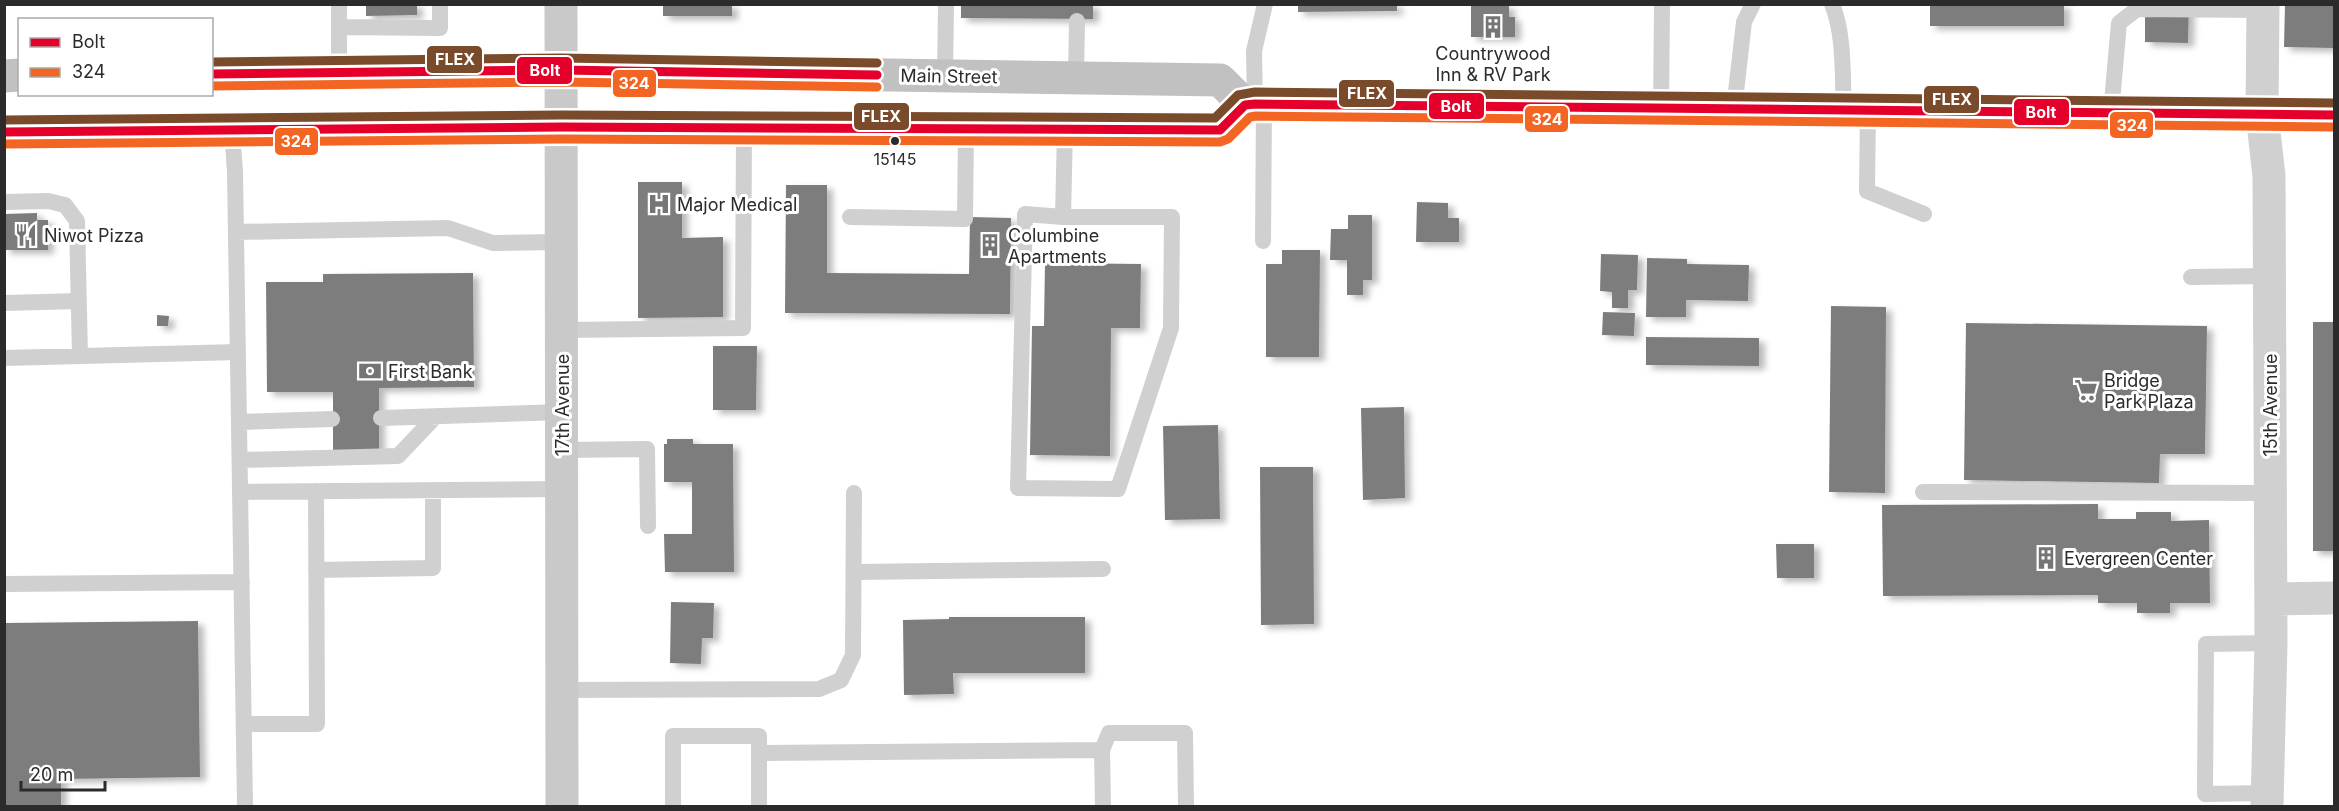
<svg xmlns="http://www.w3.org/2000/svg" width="2339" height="811" font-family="Inter,sans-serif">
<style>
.building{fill:#7d7d7d;filter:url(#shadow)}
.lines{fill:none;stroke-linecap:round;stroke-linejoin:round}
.service{stroke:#d0d0d0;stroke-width:16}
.minor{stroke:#d0d0d0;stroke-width:33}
.secondary{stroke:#c9c9c9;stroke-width:33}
.trunk{stroke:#c1c1c1;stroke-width:33}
.bus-1-casing{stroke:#fff;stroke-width:14}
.bus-2-casing{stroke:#fff;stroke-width:14}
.bus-3-casing{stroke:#fff;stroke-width:14}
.bus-1{stroke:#e4002b;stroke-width:9}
.bus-2{stroke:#f26522;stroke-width:9}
.bus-3{stroke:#7a4b2a;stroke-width:9}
.bus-dot{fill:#2b2b2b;stroke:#fff;stroke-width:2}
.labels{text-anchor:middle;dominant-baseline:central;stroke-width:6;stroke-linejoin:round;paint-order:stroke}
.bus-label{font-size:16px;fill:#2b2b2b;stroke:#fff}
.poi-label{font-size:18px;fill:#2b2b2b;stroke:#fff;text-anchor:start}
.street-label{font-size:18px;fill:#2b2b2b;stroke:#fff}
.line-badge{stroke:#fff;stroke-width:2}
.badge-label{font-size:16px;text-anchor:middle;font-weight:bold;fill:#fff}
</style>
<defs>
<filter id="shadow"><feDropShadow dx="6" dy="4" stdDeviation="3" flood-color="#0004"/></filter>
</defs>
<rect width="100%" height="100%" fill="#fff"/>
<path class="building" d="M366 4H417V15L366 16Z
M663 4H732V16H663Z
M961 4H1093V19L961 18Z
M1298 4H1397V11L1298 12Z
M1930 4H2064V26H1930Z
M2145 4H2189L2188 43 2145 42Z
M2285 4H2334V48L2284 47Z
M1471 5H1509V17H1515V37H1471Z
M638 182H682V238L723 237V317L638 318Z
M786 185H827V273L969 274 970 217 1011 218 1010 314 785 313Z
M1417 202 1448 203V218H1459V242H1416Z
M37 213V220H48V250H4V214Z
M1348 215H1372V280H1363V295H1347V260H1330L1331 229H1348Z
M1282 250H1320L1319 357H1266V264H1282Z
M1601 254 1638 255 1637 290H1628V308H1612V292L1600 291Z
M1647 258 1687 259V264L1749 265 1748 301 1686 300V317H1646Z
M1045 263 1141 264 1140 328H1111L1110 456 1030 455 1032 326H1044Z
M473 273 474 387 379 388V451L333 452V392H267L266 282H323V274Z
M1831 306 1886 307 1885 493 1829 492Z
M1603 312 1635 313 1634 336 1602 335Z
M157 315 169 316 168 326H157Z
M2313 322H2334V551H2313Z
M1966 323 2207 326 2205 454H2160L2159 483 1964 480Z
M1646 337 1759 338V366L1646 365Z
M713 346H757L756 410H713Z
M1404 407 1405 498 1363 500 1361 408Z
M1218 425 1220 519 1165 520 1163 426Z
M667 439H693V444H733L734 572H665L664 534H692V482H664V444H667Z
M1260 467H1313L1314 624 1261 625Z
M2098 504V519H2136V512H2171V521L2209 520 2210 603H2170V613H2137V603H2098V595L1883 596 1882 505Z
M1776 544H1814V578H1777Z
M671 602 714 603 713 638H702L701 664 670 663Z
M949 617H1085V673H953L954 694 904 695 903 620 949 619Z
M198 621 200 777 61 779V806H4V623Z"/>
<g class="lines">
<path class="service" d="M1832 4C1845 36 1842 76 1844 110
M339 27 440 28V4
M339 73V4
M945 76 946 4
M1076 77 1077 21
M1255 104 1254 51 1265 4
M1661 108 1662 4
M1734 109 1744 22 1753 4
M1868 110 1867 191 1924 214
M2111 113 2119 23 2137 9 2263 10
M232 130 235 172 245 806
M4 202 48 201 65 205 77 221 80 356
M850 217 965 219 966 127
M1063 217 1025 214 1018 488 1118 489 1171 328 1172 217H1063L1065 129
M236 232 448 228 493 243 562 242
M1263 241 1264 104
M2191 277 2269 276
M4 303 79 301
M562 330 743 328 744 127
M4 358 238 352
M381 418 562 412
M239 422 332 419
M562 450 647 449 648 526
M240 460 398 456 436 416
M240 492 562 489
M1923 492 2271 493
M316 570 433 568V490
M854 572 1103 569
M4 584 242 582
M562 690 819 689 841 680 853 655 854 493
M244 724H317L316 491
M1102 750 1109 733H1185L1186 806
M2267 793 2205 794 2206 644 2271 643
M673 806V736H759V753
M759 806V753L1102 750 1103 806"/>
<path class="minor" d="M2263 4 2262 114 2269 176 2271 643 2267 806
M2271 599 2334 598"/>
<path class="secondary" d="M561 4 562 806"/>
<path class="trunk" d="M212 74 561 70 1220 80 1245 105
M4 76 20 75
M4 132 561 127 1220 130 1245 105 1255 104 2334 115"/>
<g class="bus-1-casing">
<path id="bus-1" d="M212 74 561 70 877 75
M4 132 561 127 1220 130 1245 105 1255 104 2334 115"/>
</g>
<g class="bus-2-casing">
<path id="bus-2" d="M212 86 561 82 877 87
M4 144 561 139 1220 142 1228 139 1250 117 1256 116 2334 127"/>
</g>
<g class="bus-3-casing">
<path id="bus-3" d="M212 62 561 58 877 63
M4 120 561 115 1215 118 1238 95 1255 92 2334 103"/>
</g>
<use href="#bus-1" class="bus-1"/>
<use href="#bus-2" class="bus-2"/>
<use href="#bus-3" class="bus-3"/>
</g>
<defs>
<g id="building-bare" transform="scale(1.8)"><path d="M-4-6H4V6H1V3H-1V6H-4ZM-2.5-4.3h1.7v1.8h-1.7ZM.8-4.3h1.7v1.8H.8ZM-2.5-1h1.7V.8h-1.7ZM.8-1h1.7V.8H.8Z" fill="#757575" stroke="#fff" stroke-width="2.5" paint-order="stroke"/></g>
<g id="hospital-bare" transform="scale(1.8)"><path d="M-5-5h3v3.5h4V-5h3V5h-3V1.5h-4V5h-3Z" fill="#757575" stroke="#fff" stroke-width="2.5" paint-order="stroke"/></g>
<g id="restaurant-bare" transform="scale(1.8)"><path d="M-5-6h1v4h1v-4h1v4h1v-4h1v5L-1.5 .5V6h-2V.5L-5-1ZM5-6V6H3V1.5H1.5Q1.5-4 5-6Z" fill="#757575" stroke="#fff" stroke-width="2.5" paint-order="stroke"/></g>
<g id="bank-bare" transform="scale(1.8)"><path d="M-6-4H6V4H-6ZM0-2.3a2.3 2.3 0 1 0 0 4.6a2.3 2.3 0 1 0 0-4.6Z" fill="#757575" stroke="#fff" stroke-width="2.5" paint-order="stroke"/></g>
<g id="supermarket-bare" transform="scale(1.8)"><path d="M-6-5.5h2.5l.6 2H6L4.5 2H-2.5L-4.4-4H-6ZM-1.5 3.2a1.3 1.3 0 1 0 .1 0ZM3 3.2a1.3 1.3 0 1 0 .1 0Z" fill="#757575" stroke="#fff" stroke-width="2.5" paint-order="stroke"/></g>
</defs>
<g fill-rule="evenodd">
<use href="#building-bare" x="1493" y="27"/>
<use href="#hospital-bare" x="659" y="204"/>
<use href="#restaurant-bare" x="26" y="235"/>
<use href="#building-bare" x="990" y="245"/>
<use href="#bank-bare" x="370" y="371"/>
<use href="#supermarket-bare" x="2086" y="390"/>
<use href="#building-bare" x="2046" y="558"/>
</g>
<circle class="bus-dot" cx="895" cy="141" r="5"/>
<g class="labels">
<g class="bus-label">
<text x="895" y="159">15145</text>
</g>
<g class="poi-label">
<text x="1493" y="53" text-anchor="middle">Countrywood<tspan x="1493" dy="21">Inn &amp; RV Park</tspan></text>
<text x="677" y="204">Major Medical</text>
<text x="44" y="235">Niwot Pizza</text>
<text x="1008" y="235">Columbine<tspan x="1008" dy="21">Apartments</tspan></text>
<text x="388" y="371">First Bank</text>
<text x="2104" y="380">Bridge<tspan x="2104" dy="21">Park Plaza</tspan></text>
<text x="2064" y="558">Evergreen Center</text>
</g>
<g class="street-label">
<text transform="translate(949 76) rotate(1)">Main Street</text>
<text transform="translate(562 405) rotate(-90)">17th Avenue</text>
<text transform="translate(2270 405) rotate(-90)">15th Avenue</text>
</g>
</g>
<g class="line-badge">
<rect x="426" y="45" width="57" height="29" rx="6" fill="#7a4b2a"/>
<rect x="516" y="56" width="57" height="29" rx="6" fill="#e4002b"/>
<rect x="612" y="69" width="45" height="29" rx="6" fill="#f26522"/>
<rect x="1338" y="79" width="57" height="29" rx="6" fill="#7a4b2a"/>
<rect x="1923" y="85" width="57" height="29" rx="6" fill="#7a4b2a"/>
<rect x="1428" y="92" width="57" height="28" rx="6" fill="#e4002b"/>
<rect x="2013" y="98" width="57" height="28" rx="6" fill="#e4002b"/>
<rect x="853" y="102" width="57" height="29" rx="6" fill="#7a4b2a"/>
<rect x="1524" y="105" width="45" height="28" rx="6" fill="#f26522"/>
<rect x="2109" y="111" width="45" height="28" rx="6" fill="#f26522"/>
<rect x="274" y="127" width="45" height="29" rx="6" fill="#f26522"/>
</g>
<g class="badge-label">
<text x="455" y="65">FLEX</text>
<text x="545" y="76">Bolt</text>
<text x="634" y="89">324</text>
<text x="1367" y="99">FLEX</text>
<text x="1952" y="105">FLEX</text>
<text x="1456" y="112">Bolt</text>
<text x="2041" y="118">Bolt</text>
<text x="881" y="122">FLEX</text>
<text x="1547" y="125">324</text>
<text x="2132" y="131">324</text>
<text x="296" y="147">324</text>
</g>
<rect width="2339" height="811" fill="none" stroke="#2b2b2b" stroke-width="12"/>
<rect x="18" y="18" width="195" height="78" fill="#ffffff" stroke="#aaaaaa" stroke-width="1.5"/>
<rect x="30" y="38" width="30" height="9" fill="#e4002b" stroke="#aaaaaa" stroke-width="1.5"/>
<text x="72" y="48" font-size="18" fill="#2b2b2b">Bolt</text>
<rect x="30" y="68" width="30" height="9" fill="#f26522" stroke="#aaaaaa" stroke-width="1.5"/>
<text x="72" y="78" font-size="18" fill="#2b2b2b">324</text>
<path d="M21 781v9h84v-9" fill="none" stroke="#2b2b2b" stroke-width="3"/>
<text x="30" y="781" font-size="18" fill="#2b2b2b" stroke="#ffffff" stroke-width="4.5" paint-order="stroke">20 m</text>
</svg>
